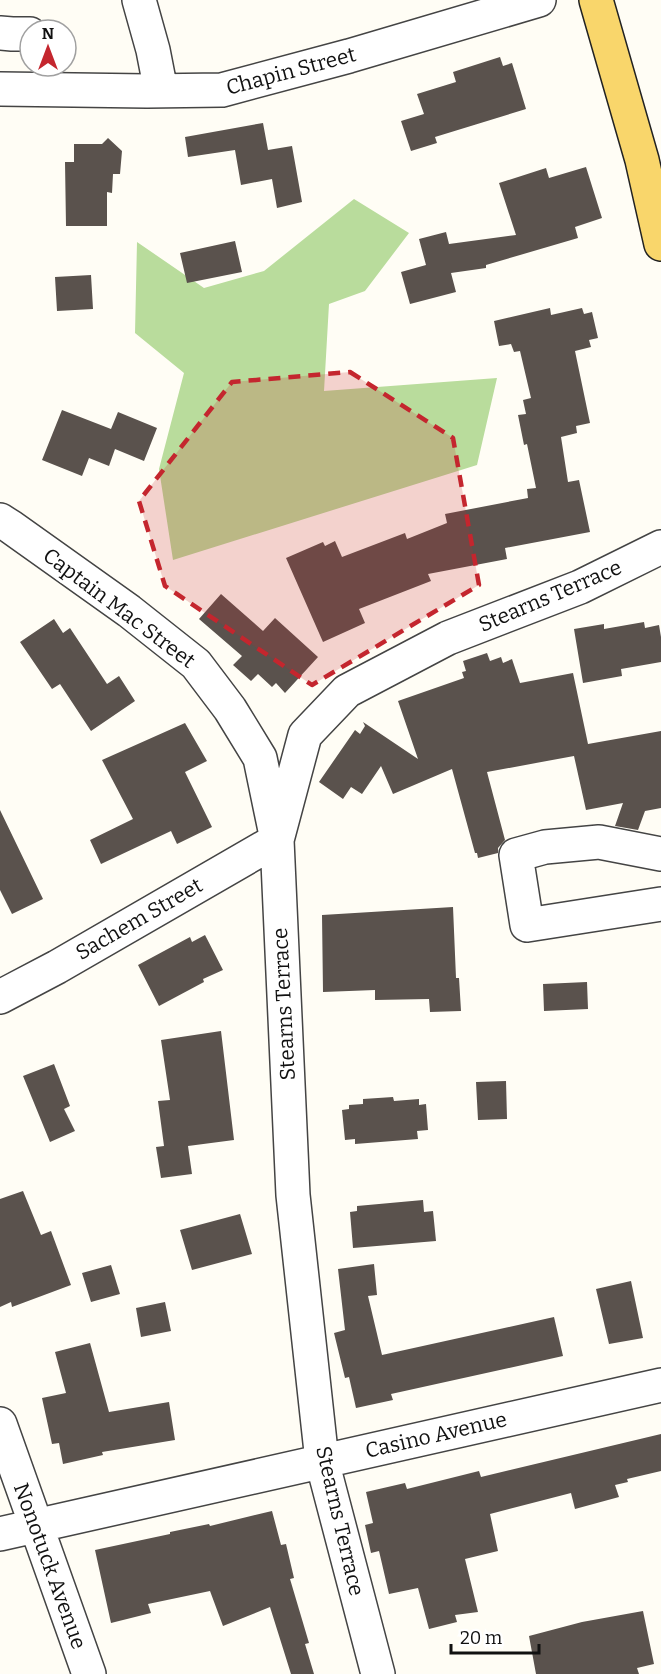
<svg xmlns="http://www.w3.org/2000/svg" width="661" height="1674" font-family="Bitter,serif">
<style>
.forest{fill:#b9dc9c}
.building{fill:#5a524d}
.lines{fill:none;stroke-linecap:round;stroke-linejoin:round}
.minor-casing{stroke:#444;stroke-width:36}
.major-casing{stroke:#222;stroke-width:36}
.minor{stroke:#fff;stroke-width:33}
.major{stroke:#f9d66b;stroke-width:33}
.marked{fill:#c4262e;fill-opacity:0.2;stroke:#c4262e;stroke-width:4.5;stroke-dasharray:12 8;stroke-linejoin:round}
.labels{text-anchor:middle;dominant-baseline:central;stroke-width:6;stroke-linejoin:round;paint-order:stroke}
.street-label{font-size:21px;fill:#111;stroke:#fff}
</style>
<rect width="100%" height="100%" fill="#fffdf5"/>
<path class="forest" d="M354 199 409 233 365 291 329 304 324 391 497 378 477 465 173 560 159 469 184 373 135 333 137 242 204 288 264 271Z"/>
<path class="building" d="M500 57 503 66 512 63 526 109 435 137 437 143 411 151 401 121 424 114 417 94 456 82 453 72Z
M263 123 268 150 292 146 302 202 277 208 272 179 241 185 235 150 188 157 185 137Z
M108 138 122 151 120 174H113L112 193 107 192V226H66L65 162H74V144H102Z
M586 167 602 218 575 227 578 238 486 265V268L451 273 456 292 410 304 401 272 426 265 419 239 446 232 449 244 516 235 499 183 546 168 549 178Z
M235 241 242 272 187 283 180 253Z
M91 275 93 309 57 311 55 277Z
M550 308 551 315 582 308 584 314 592 312 598 338 589 340 591 347 575 351 590 423 576 426 577 433 561 437 568 482 579 480 590 532 505 548 507 559 428 574 431 581 359 609 365 623 323 642 286 558 323 542 325 546 335 541 342 557 405 533 407 539 447 523 445 514 528 498 527 489 536 488 527 444 524 445 518 415 526 414 523 400 531 398 520 351 514 352 511 344 499 346 494 321Z
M62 410 111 429 118 412 157 428 144 461 115 449 109 466 89 458 82 476 42 460Z
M221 594 263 631 275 618 318 657 285 693 276 683 272 687 258 674 251 681 233 665 242 656 199 619Z
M54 619 63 633 70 628 107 684 119 676 135 701 91 731 60 684 52 689 20 642Z
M644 622 645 628 659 625 661 637V662L621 669 622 676 583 683 574 629 604 624V629Z
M487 653 490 661 501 657 503 663 512 659 520 683 573 673 588 744 661 731V808L645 811 638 830 615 826 623 803 586 810 574 756 487 772 505 840 498 848V853L478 858 477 853H475L452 769 393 794 381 766 362 794 351 787 343 799 319 782 355 730 360 734 365 726 363 722 418 759 398 701 464 678 462 672 466 671 463 661Z
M185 723 207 761 185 772 212 827 177 844 171 831 101 864 90 840 133 819 102 760Z
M0 810 43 899 12 914 0 890Z
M453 907 456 978H459L461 1011 430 1012 429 999 375 1000V990L323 992 322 915Z
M205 935 223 970 203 979 204 982 159 1006 138 965 190 937 192 942Z
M587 982 588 1009 544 1011 543 984Z
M221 1031 234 1140 188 1146 192 1174 161 1178 156 1147 164 1146 158 1101 170 1100 161 1040Z
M54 1064 70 1106 64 1109 75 1131 50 1142 23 1076Z
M506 1081 507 1119 478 1120 476 1082Z
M393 1097 394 1101 419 1099V1105L426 1104 428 1130 417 1131 418 1139 355 1144V1139L345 1140 342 1110 349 1109V1105L363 1104V1099Z
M23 1191 41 1235 51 1231 71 1285 12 1307 11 1302 0 1307V1199Z
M423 1200 424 1212 433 1211 436 1241 353 1248 350 1212 357 1211V1206Z
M240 1214 252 1254 192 1270 180 1230Z
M374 1264 377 1295 368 1296 382 1355 554 1317 563 1356 391 1394 393 1400 356 1408 349 1377 345 1378 334 1333 345 1330 338 1269Z
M111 1265 120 1294 91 1302 82 1273Z
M631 1281 643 1338 609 1344 596 1289Z
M165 1302 171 1331 141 1337 136 1308Z
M90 1343 109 1412 169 1402 175 1440 102 1452 103 1455 63 1464 59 1443 52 1444 42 1398 66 1393 55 1352Z
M661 1434V1471L627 1479 628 1482 615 1485 619 1497 575 1509 571 1493 490 1514 498 1551 465 1559 478 1612 455 1615 457 1622 429 1629 418 1588 389 1594 379 1551 371 1553 365 1525 373 1523 366 1492 405 1483 407 1489 479 1471 481 1477Z
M272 1511 281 1545 286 1544 294 1578 290 1579 309 1643 305 1644 314 1674H291L270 1607 223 1626 210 1591 148 1604 151 1613 111 1623 95 1550 170 1534V1532L209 1524 210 1526Z
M643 1611 654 1664 637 1668 639 1674H536L529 1636 582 1622Z"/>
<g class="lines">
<g class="minor-casing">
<path id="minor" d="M139 0 153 50 161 91
M0 33 12 34H30
M0 89 147 91 222 90 349 56 539 0
M0 520 11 527 129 611 196 664 230 709 260 758 277 840 57 967 0 997
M661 854 599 842 545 847 516 855 527 925 661 904
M0 1424 89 1674
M0 1534 661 1385
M378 1674 322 1461 293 1195 277 840 305 735 347 691 448 638 580 587 661 547"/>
</g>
<g class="major-casing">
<path id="major" d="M596 0 642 160 661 244"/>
</g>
<use href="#minor" class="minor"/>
<use href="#major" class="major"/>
</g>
<path class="marked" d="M350 372 453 438 479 585 312 685 165 586 139 501 232 382Z"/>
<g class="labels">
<g class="street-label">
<text transform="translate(291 71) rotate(-15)">Chapin Street</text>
<text transform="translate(550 596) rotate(-23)">Stearns Terrace</text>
<text transform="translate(119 608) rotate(37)">Captain Mac Street</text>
<text transform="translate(139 919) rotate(-30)">Sachem Street</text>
<text transform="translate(284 1004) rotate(-93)">Stearns Terrace</text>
<text transform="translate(436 1435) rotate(-13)">Casino Avenue</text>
<text transform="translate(340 1521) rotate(77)">Stearns Terrace</text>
<text transform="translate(50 1566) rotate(70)">Nonotuck Avenue</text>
</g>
</g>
<g transform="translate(48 48)"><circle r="28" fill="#ffffff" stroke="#a0a0a0" stroke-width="1.5"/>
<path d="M0-4.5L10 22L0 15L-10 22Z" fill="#c4262e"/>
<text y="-9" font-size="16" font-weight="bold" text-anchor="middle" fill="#111111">N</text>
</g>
<path d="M451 1644v9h88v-9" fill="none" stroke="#111111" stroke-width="3"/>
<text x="460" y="1644" font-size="18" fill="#111111" stroke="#ffffff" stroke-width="4.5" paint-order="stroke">20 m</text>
</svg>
